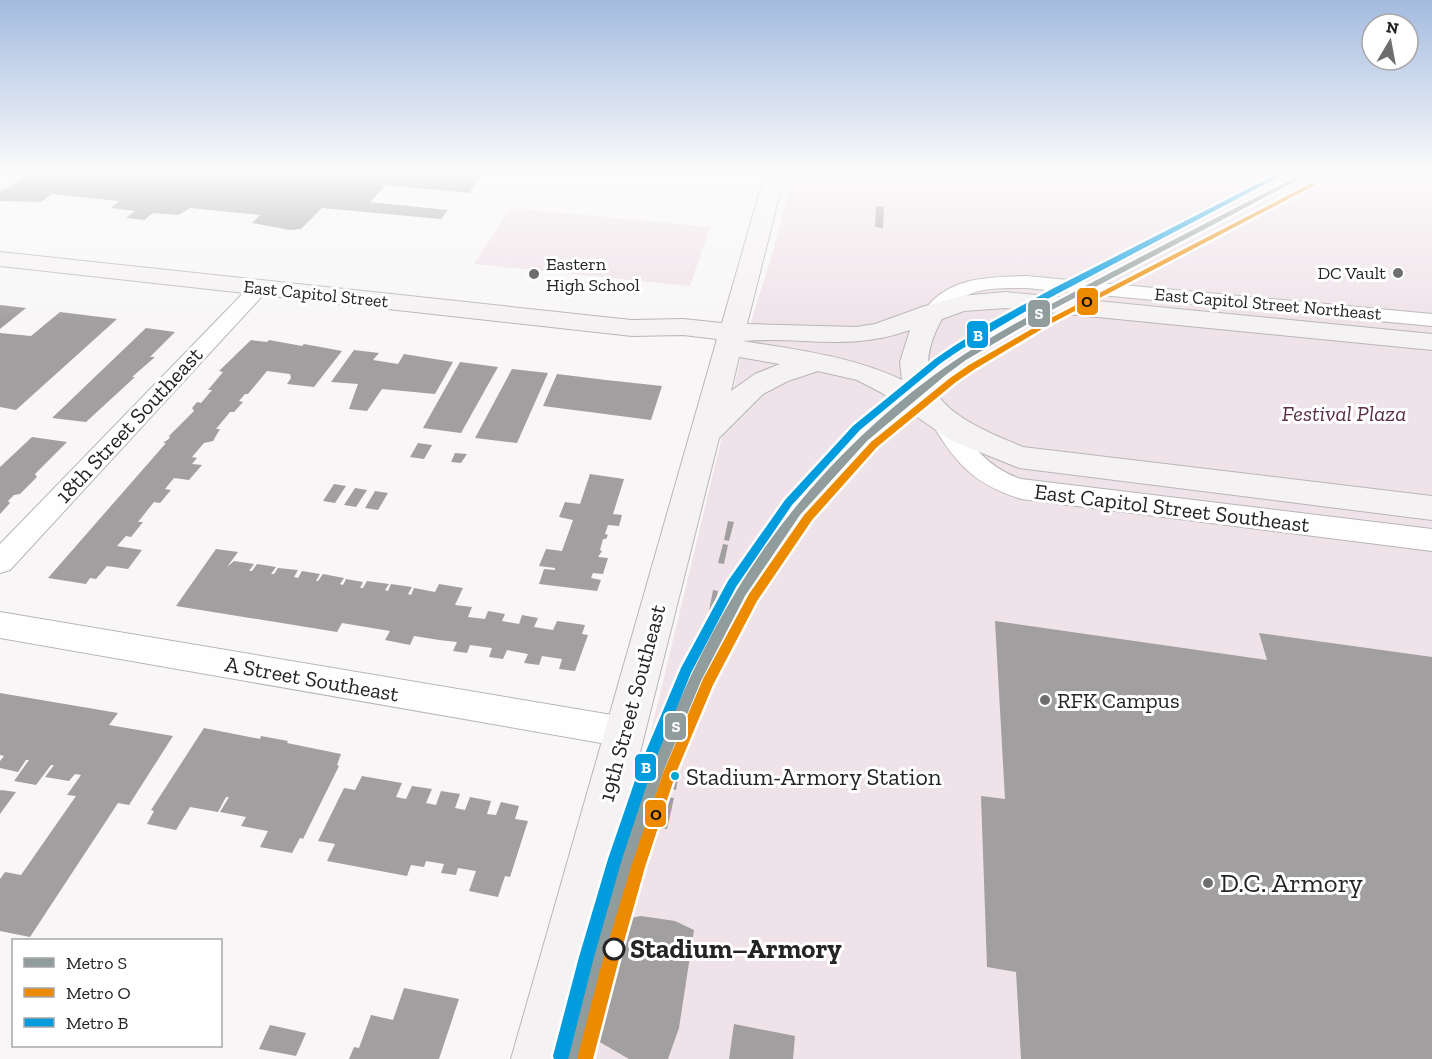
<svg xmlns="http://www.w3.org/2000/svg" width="1432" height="1059" font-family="'Zilla Slab',serif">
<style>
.green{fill:#efe2e9}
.building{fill:#a19fa0}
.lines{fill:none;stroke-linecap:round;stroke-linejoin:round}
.minor-casing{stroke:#b8b6b7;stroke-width:2}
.secondary-casing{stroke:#b8b6b7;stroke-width:2}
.minor{fill:#fefefe;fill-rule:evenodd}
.secondary{fill:#f5f2f4;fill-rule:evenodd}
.metro-1-casing{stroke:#fff;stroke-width:5}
.metro-2-casing{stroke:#fff;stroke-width:5}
.metro-3-casing{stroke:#fff;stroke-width:5}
.metro-1{fill:#919d9d;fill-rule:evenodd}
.metro-2{fill:#ed8b00;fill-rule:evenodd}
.metro-3{fill:#009cde;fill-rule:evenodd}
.poi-dot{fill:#6f6e6e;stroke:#fff;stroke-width:2}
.bus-dot{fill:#00a9ce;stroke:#fff;stroke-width:2}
.stop-dot{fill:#fff;stroke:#252424;stroke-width:3}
.labels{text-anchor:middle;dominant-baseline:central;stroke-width:6;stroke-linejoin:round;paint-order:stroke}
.far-poi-label{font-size:18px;fill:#252424;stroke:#fff;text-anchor:start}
.far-street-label{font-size:18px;fill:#252424;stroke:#fff}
.park-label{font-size:22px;font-style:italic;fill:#5a2f48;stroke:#fff}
.street-label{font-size:22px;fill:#252424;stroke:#fff}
.poi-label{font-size:22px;fill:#252424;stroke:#fff;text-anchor:start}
.near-bus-label{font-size:24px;fill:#252424;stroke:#fff;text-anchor:start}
.near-poi-label{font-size:27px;fill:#252424;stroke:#fff;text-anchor:start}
.near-stop-label{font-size:27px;font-weight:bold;fill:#252424;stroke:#fff;text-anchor:start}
.line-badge{stroke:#fff;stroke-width:2}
.badge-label{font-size:16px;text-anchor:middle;font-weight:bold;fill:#fff}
.pale-badge-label{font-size:16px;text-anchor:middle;font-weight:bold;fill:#111}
</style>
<rect width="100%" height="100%" fill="#f8f6f7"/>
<path class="green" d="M793 173H1432V1059H572L745 341 774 248Z
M511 208 710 227 690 286 474 264Z"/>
<path class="building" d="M30 173H484L469 193 386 185 370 202 448 210 441 219 322 208 301 229 290 230 252 223 260 215 190 208 179 215 153 213 144 220 126 218 135 211 111 208 119 201 52 194 41 202 0 201V192Z
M876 206 884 207 883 228 875 227Z
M0 305 26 308 0 329Z
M60 312 117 319 16 410 0 407V333L31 336Z
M146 328 175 332 150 357H155L132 377H135L86 422 52 418Z
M251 340 267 342 269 340 302 346 304 344 342 351 314 387 287 384 291 378 290 374 267 371 248 394H245L239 401 243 402 234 412H230L216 429H220L213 441 204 443 192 457 197 458 192 464 202 465 189 480 174 478 165 489 171 490 160 503 154 502 138 522H143L131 537 126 536 117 546 142 550 128 569 107 566 96 579 90 578 86 584 48 578 166 443H163L170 438 169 436 194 411 192 408 197 402 201 403 212 390H208L223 372 219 371Z
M354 350 379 353 373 360 398 364 404 354 453 362 435 394 382 389 367 411 349 409 358 384 331 382Z
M460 362 498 367 461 433 423 428Z
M512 369 548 373 517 443 475 438Z
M557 374 606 380 662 386 651 420 543 406Z
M32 437 67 442 35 474 37 477 20 494 14 495 8 501 10 503 0 514V467Z
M418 443 432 445 424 459 410 457Z
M455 453 467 454 461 463 451 462Z
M590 474 624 479 613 514 622 515 619 526 608 525 605 534 608 535 606 539H603L600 550 602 551 598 557 608 558 603 574 593 573 591 578 601 580 597 591 539 584 544 569 555 570V568L539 566 546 549 562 551 573 520 559 517 565 502 580 504Z
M334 484 346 486 335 503 323 501Z
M355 488 367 490 356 507 344 505Z
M375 491 388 493 378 510 365 508Z
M728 521 734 522 729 541 724 540Z
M723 544 728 545 724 564 718 563Z
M216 549 238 552 227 567 234 561 254 564 249 571H252L257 564 276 567 271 574H274L278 568 298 570 294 577 298 578 302 571 320 574 316 581H318L323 574 344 578 340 584 343 585 346 579 363 582 360 588H363L367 581 389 584 385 590 388 591 391 584 412 587 408 594 411 595 414 588 435 592 439 584 463 588 455 605 472 607 468 617 485 619 488 611 505 614 502 621 519 624 522 615 538 618 534 627 553 630 557 621 585 625 582 634 588 635 575 671 559 669 562 659 542 656 539 665 524 663 528 654 507 650 503 659 489 657 492 648 470 645 467 653 453 651 457 642 439 640 414 636 410 645 385 640 390 631 342 623 337 632 176 606Z
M713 590 718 591 714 612 709 611Z
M707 618H712L708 641 702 639Z
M995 621 1267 660 1259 633 1432 657V1059H1021L1016 972 987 967 981 796 1005 799Z
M695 668 703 669 697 695 691 693Z
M0 693 118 713 109 725 173 736 129 805 118 803 30 937 0 931V879L5 872 21 875 76 796 67 795 81 775 75 774 69 781 45 777 54 765H51L36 785 14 781 29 760H26L18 772 0 768V761L4 756 0 755Z
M690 699 696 700 690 726 685 724Z
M204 728 260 739 261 736 288 741 287 743 341 754 337 765 339 766 303 839 300 838 292 853 260 847 268 831 241 826 246 817 220 812 229 797H226L218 812 190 807 176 830 147 824 154 811 151 810Z
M675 759 681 761 676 790 669 788Z
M362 776 402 783 396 797 406 799 412 786 432 789 426 803 436 805 441 791 460 794 455 808 465 810 470 797 491 801 487 814 496 815 501 802 519 806 515 819 528 821 510 877 505 876 498 897 469 891 476 871 458 868 456 875 441 873 444 864 426 861 424 867 411 865 407 876 327 861 335 844 318 841 344 788 355 790Z
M1 790 16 792 0 814V791Z
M668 797 674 798 667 829 662 828Z
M641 916 675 921 694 930 679 1028 668 1059H629L598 1041 625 919Z
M404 988 459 999 439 1059H349L354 1047 359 1048 371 1015 393 1020Z
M734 1024 795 1036 793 1059H729Z
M270 1025 306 1033 296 1056 259 1049Z"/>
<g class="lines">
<g class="minor-casing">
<path id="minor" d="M1026 276 1432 314V326L1026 288C1008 288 987 287 970 294 954 300 944 320 927 315L924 311C947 277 989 277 1026 276Z
M259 282 266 284 269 288 266 292 10 570 0 573V544L252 284Z
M941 411 949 413C969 442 987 468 1021 479L1432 529V551L1021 499C971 483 955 462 929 419L933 413Z
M0 612 624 717 636 721 640 732 636 743 624 747 0 638Z"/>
</g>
<g class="secondary-casing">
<path id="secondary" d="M765 173H785L747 324 856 327 875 324 925 306 961 296 1005 292 1432 334V350L1005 308 964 311 942 319C899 396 963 422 1023 447L1432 496V520L1019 468 952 441 882 393 857 380 818 371 788 381 763 394 719 438 563 1059H511L717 339 683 335 632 336 0 266V252L632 320 683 319 722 323ZM910 330 900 362 902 380C852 356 797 350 743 341 804 336 848 352 910 330ZM739 357 780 364 755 374 731 391Z"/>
</g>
<use href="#minor" class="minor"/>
<use href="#secondary" class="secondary"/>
<g class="metro-1-casing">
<path id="metro-1" d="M1304 173H1311L1048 312 966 360 947 374 867 441 800 515 745 596 701 681 664 770 633 864 606 961 581 1059H565C607 898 650 733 737 590 789 504 862 426 944 368 989 336 1038 311 1087 285 1159 247 1231 210 1304 173Z"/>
</g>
<g class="metro-2-casing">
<path id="metro-2" d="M1312 183 1317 184 1052 323 975 369 956 382 877 447 812 520 757 601 713 685 676 773 645 867 618 963 593 1059H577L602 963 631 867 663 773 703 679 749 594 804 515 871 442 950 378 969 365 1047 320Z"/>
</g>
<g class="metro-3-casing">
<path id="metro-3" d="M1279 173H1286L1038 304 960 350 941 363 860 430 792 505 736 587 691 673 654 763 622 859 594 957 569 1056 568 1059H554L553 1056 579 957 608 859 641 763 681 668 728 581 785 500 853 426 935 359 954 346 992 322 1052 289Z"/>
</g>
<use href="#metro-1" class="metro-1"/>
<use href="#metro-2" class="metro-2"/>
<use href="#metro-3" class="metro-3"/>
</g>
<linearGradient id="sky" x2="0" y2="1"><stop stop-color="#a3bbdf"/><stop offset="0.54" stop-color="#fcfbfb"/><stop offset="1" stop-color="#fcfbfb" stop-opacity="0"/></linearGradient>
<rect width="1432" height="321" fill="url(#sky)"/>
<g class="poi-dot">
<circle cx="1398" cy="273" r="6"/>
<circle cx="534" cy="274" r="6"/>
<circle cx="1045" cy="700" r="6"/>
<circle cx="1208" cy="883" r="6"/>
</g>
<circle class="bus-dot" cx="675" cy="776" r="5"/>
<circle class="stop-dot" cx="614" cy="949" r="10"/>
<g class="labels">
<g class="far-poi-label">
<text x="546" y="264">Eastern<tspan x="546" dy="21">High School</tspan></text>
<text x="1386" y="273" text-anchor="end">DC Vault</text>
</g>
<g class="far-street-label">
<text transform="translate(316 294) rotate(6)">East Capitol Street</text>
<text transform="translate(1268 304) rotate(5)">East Capitol Street Northeast</text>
</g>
<g class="park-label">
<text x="1344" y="413">Festival Plaza</text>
</g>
<g class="street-label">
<text transform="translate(129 425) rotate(-47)">18th Street Southeast</text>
<text transform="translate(1172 508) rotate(7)">East Capitol Street Southeast</text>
<text transform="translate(312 679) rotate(10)">A Street Southeast</text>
<text transform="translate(632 703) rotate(-75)">19th Street Southeast</text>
</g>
<g class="poi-label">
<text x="1057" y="700">RFK Campus</text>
</g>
<g class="near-bus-label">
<text x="686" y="776">Stadium-Armory Station</text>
</g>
<g class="near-poi-label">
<text x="1220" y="883">D.C. Armory</text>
</g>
<g class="near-stop-label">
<text x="630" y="949">Stadium–Armory</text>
</g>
</g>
<g class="line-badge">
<rect x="1076" y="287" width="23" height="29" rx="6" fill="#ed8b00"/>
<rect x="1027" y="299" width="24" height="29" rx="6" fill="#919d9d"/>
<rect x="966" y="320" width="23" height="29" rx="6" fill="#009cde"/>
<rect x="664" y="712" width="23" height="29" rx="6" fill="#919d9d"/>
<rect x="634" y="753" width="23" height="29" rx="6" fill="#009cde"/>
<rect x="644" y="799" width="23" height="29" rx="6" fill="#ed8b00"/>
</g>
<g class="badge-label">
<text x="1039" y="319">S</text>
<text x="978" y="341">B</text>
<text x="676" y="732">S</text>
<text x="646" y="773">B</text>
</g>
<g class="pale-badge-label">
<text x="1087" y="307">O</text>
<text x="656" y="820">O</text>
</g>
<rect x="12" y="939" width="210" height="108" fill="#ffffff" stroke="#a8a7a7" stroke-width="1.5"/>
<rect x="24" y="958" width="30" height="9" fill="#919d9d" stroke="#a8a7a7" stroke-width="1.5"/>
<text x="66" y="969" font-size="18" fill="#252424">Metro S</text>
<rect x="24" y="988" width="30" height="9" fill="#ed8b00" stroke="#a8a7a7" stroke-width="1.5"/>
<text x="66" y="999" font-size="18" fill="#252424">Metro O</text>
<rect x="24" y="1018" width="30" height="9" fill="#009cde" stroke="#a8a7a7" stroke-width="1.5"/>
<text x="66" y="1029" font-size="18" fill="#252424">Metro B</text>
<g transform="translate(1390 42) rotate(10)"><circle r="28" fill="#ffffff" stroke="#a8a7a7" stroke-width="1.5"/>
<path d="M0-4.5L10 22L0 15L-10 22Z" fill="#6f6e6e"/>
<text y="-9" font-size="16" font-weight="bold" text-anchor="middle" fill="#252424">N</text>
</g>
</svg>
